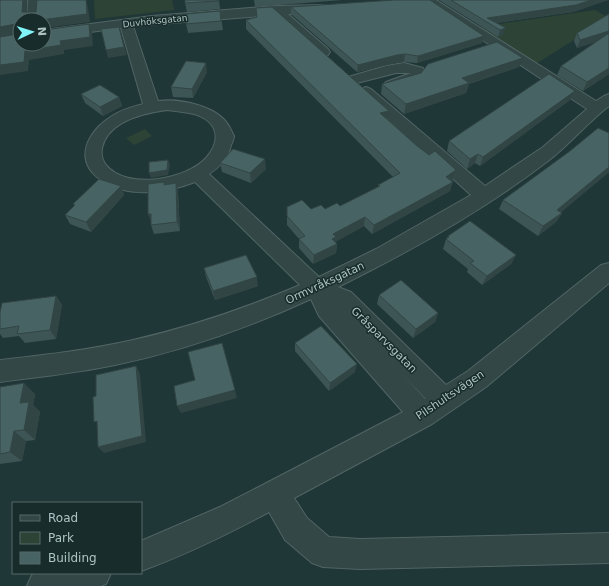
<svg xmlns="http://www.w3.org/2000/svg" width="609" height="586" font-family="'DejaVu Sans',sans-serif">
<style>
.green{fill:#2c4335}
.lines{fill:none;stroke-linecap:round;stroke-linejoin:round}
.minor-casing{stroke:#516565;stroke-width:2}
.minor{fill:#334747;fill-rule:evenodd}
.wall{fill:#3e5555}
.shaded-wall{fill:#324545}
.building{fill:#486363;stroke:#324545}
.labels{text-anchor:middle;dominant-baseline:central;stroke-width:3;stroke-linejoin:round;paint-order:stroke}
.far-street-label{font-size:9px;fill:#aec4c4;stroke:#192c2c}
.street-label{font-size:11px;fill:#aec4c4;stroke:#192c2c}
</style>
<rect width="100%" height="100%" fill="#203737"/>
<path class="green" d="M94 0H172L174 10 95 19Z
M595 10 609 18 534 65 478 27Z
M145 129 152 136 134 145 126 138Z"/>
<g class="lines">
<g class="minor-casing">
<path id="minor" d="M28 0H40L39 20H27Z
M422 0H436L596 101 604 96 609 94V106C587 123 570 144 548 161 484 210 411 251 338 287L351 292 446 385 468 371 601 265 609 263V283L486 387 432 424 294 498 307 518 329 537 360 539 609 533V563L360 569 323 567 312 563 285 540 269 512C228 534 185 555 141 571V541L222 506 403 412 319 316 311 299C248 328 182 351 115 365 77 373 38 377 0 382V360C44 355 89 350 133 340 190 327 246 308 300 285L195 182C167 193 127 199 101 180 72 160 88 131 112 116 121 110 132 107 143 104L121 28 44 38V30L152 16 276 6 323 5 325 8 323 11 319 12 288 14 328 49 330 52 328 55 323 56 318 55 274 15 133 26 158 101C180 98 220 106 230 128 231 130 233 134 234 136 234 139 232 143 231 145 229 157 219 168 209 174L319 277 376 249 471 195 361 95 358 92 361 89 366 87 371 89 485 186 543 147 587 109ZM167 110C176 111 185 112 194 114 218 121 222 140 206 158 187 179 127 191 106 165 102 160 101 154 102 148 108 121 144 113 167 110ZM402 374 426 399H425Z
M404 63 423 68 425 74C419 84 397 91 386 88L383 85 386 82 411 73H396L353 84 348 83 346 80 348 77 386 66Z
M36 573H111L106 584 101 586H27L32 575Z"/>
</g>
<use href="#minor" class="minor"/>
</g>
<path class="wall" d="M219 0 220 9 187 12 185 3Z
M254 0H342L255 7Z
M439 0H608L573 12 496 23 503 35 498 37Z
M291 7 482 43 417 63 404 62 396 63 357 72 291 14Z
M256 8 387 120 416 145 429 155 456 170 453 179 451 181 450 191 372 234 364 226 335 242 337 244 336 253 313 264 299 248V239L287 225V207L311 209H325L340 206 378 187V185L393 177 246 29V20L257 17Z
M220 11 223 30 188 33 186 24Z
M609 14V74L583 91 557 75 561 66 597 41 577 48 574 41 577 33Z
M519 67 469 84 466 93 404 114 381 94 382 84Z
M207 72 193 98 173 97 171 87Z
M575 91 570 100 480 166 475 163 467 169 447 151 449 141Z
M81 94 119 97 122 106 103 116 85 103Z
M609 133V172L561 212 562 213 556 222 538 236 499 209 503 200Z
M220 163 266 169 251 183 222 172Z
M164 182 165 185 176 183 178 193 180 231 154 234 151 225V221L148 214Z
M121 186 124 195 91 232 70 224 65 215 74 206 73 204Z
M448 236 516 255 511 264 482 285 467 272 468 269 443 249 446 239 447 238Z
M204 268 258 286 215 300 206 277Z
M379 295 438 313 435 322 413 338 377 304Z
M56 296 62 305 56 339 25 343 19 336 3 338 0 334V312Z
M295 343 355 372 329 391 295 351Z
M0 387 35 394 33 405 40 412 35 440 26 441 22 461 0 464Z"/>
<path class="shaded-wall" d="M23 0H27L26 20 22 12Z
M86 0 88 7 90 22 44 28V20H40Z
M591 0H608L573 12 489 24 487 18Z
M16 24 20 33 0 37V27Z
M89 24 92 33 93 46 64 50V54L29 60 28 71 0 75V78V65L25 51 60 41Z
M119 27 127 55 108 58 106 50Z
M506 28 503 35 498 37 500 30Z
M609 31V38L577 48 580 40Z
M484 36 482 43 417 63 418 56Z
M405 54 404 62 396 63 357 72 358 65 397 55Z
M523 58 519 67 469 84 466 93 404 114 406 104 462 78Z
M206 63 207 72 193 98 192 89Z
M609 68V74L583 91 587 82Z
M575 91 570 100 480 166 483 157Z
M119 97 122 106 103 116 100 107Z
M389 111 387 120 380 113Z
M478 154 475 163 467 169 470 159Z
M265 159 266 169 251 183 250 173Z
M168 160 170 165 168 175 151 178 149 173Z
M609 167V172L552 219 557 210Z
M456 170 453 179 443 186 446 177Z
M453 182 450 191 372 234 374 225Z
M176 183 178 193 180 231 177 222Z
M121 186 124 195 91 232 86 222Z
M562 213 556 222 538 236 543 226Z
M148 214H151L152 224Z
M365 217 364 226 335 242 337 244 336 253 313 264 314 255 333 234Z
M516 255 511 264 482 285 487 276Z
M257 277 258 286 215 300 213 291Z
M56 296 62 305 56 339 50 330Z
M438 313 435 322 413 338 416 329Z
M357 364 355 372 329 391 330 383Z
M136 366 140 374 146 442 104 453 98 447Z
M24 383 35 394 33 405 40 412 35 440 24 430 20 403Z
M235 390 237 398 181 413 177 406Z
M14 431 26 441 22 461 10 452Z"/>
<path class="building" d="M0 0H23L22 12H36L37 0H86L87 14 40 20H20V44H44V30L89 24 90 37 60 41 61 45 25 51 24 62 0 65V37L17 34 18 25 16 24 0 27Z
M185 0H219V1L185 3Z
M394 0H430L484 36 418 56 405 54 397 55 358 65 291 7Z
M451 0H591L576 5 487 18 506 28 500 30Z
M272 7 389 111 380 113 416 145 429 155 435 151 456 170 446 177 453 182 374 225 365 217 333 234 336 237 332 239 337 244 314 255 299 239 305 236 287 216V207L302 200 311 209 321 205 325 209 337 203 340 206 380 186 378 185 400 173 246 20 257 17 256 8Z
M220 11 221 21 186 24V14Z
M609 14V31L580 40 577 33Z
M119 27 124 47 106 50 101 29Z
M609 33V68L587 82 561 66Z
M497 42 523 58 462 78 469 83 406 104 382 84 421 73 428 64Z
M186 61 206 63 192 89 171 87Z
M549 74 575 91 483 157 478 154 470 159 449 141Z
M100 85 119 97 100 107 81 94Z
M598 128 609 133V167L557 210 562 213 543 226 503 200 570 151Z
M233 149 265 159 250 173 220 163Z
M168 160 167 170 149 173V162Z
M99 179 121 186 86 222 65 215 75 205 73 204Z
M164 182V185L176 183 177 222 151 225V214H148V184Z
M470 221 516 255 487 276 470 263 474 261 446 239 449 237 448 236Z
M246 255 257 277 213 291 204 268Z
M401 280 438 313 416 329 379 295Z
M56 296 50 330 17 334 19 326 0 329V312L2 303Z
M321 326 357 364 330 383 295 343Z
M222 343 235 390 177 406 174 386 195 380 188 352Z
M136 366 142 436 98 447 97 421 94 422 93 397 96 396V375Z
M24 383 20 403 29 402 24 430 14 431 10 452 0 454V387Z"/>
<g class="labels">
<g class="far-street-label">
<text transform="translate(155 21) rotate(-6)">Duvhöksgatan</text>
</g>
<g class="street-label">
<text transform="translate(325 283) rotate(-25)">Ormvråksgatan</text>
<text transform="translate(384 340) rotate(45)">Gråsparvsgatan</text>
<text transform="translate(450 395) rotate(-34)">Pilshultsvägen</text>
</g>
</g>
<rect x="12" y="502" width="130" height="72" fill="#192c2c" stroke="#556969"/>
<rect x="20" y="515" width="20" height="6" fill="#334747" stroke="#556969"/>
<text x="48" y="522" font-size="12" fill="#aec4c4">Road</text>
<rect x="20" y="532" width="20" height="12" fill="#2c4335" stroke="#556969"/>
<text x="48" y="542" font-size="12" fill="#aec4c4">Park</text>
<rect x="20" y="552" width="20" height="12" fill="#486363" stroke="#556969"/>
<text x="48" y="562" font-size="12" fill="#aec4c4">Building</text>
<g transform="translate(32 32) rotate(86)"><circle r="19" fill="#192c2c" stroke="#556969"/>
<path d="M0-3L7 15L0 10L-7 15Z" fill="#80f4f7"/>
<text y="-6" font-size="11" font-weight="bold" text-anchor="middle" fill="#aec4c4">N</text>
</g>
</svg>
